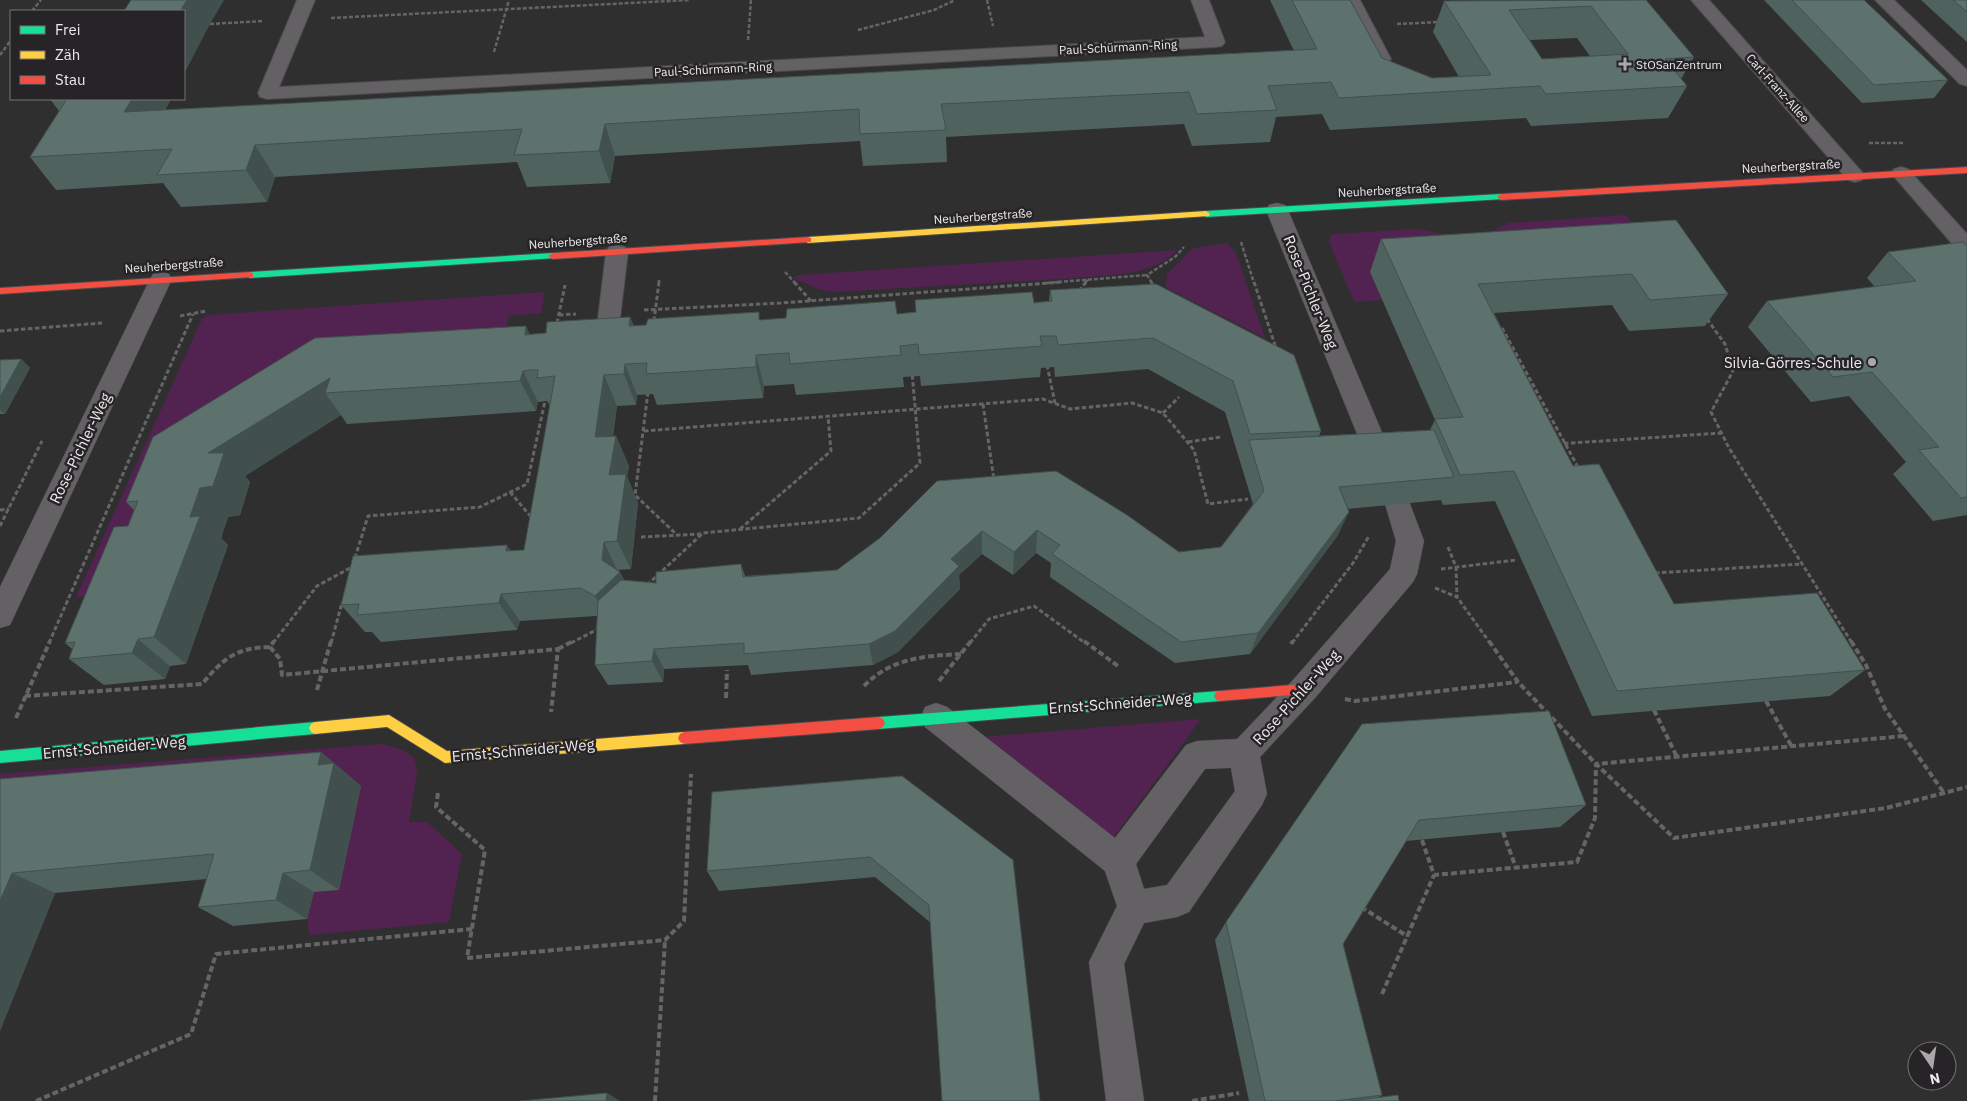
<svg xmlns="http://www.w3.org/2000/svg" width="1967" height="1101" font-family="'IBM Plex Sans',sans-serif">
<style>
.green{fill:#522351}
.lines{fill:none;stroke-linecap:round;stroke-linejoin:round}
.lane-casing{stroke:#4b4a4b;stroke-width:2}
.street-casing{stroke:#4b4a4b;stroke-width:1}
.fast-casing{stroke:#4b4a4b;stroke-width:2}
.slow-casing{stroke:#4b4a4b;stroke-width:2}
.jam-casing{stroke:#4b4a4b;stroke-width:2}
.path-far2{stroke:#666566;stroke-width:2.5;stroke-dasharray:4 2;stroke-linecap:butt}
.path-far1{stroke:#666566;stroke-width:3;stroke-dasharray:4.5 2.5;stroke-linecap:butt}
.path{stroke:#666566;stroke-width:4;stroke-dasharray:6 3;stroke-linecap:butt}
.lane{fill:#636163;fill-rule:evenodd}
.street{fill:#636163;fill-rule:evenodd}
.fast{fill:#16e098;fill-rule:evenodd}
.slow{fill:#ffcf43;fill-rule:evenodd}
.jam{fill:#f24e42;fill-rule:evenodd}
.wall{fill:#50625d;fill-rule:evenodd}
.shaded-wall{fill:#41504c}
.building{fill:#5d726c;stroke:#41504c;fill-rule:evenodd}
.poi-dot{fill:#aaa8aa;stroke:#272427;stroke-width:2}
.labels{text-anchor:middle;dominant-baseline:central;stroke-width:5;stroke-linejoin:round;paint-order:stroke}
.far-street-label{font-size:12px;fill:#ece9eb;stroke:#272427}
.far-poi-label{font-size:12px;fill:#ece9eb;stroke:#272427;text-anchor:start}
.street-label{font-size:15px;fill:#ece9eb;stroke:#272427}
.poi-label{font-size:15px;fill:#ece9eb;stroke:#272427;text-anchor:end}
</style>
<rect width="100%" height="100%" fill="#302f30"/>
<path class="green" d="M1626 215 1652 253 1370 272 1382 300 1354 302 1329 242 1332 234 1417 229 1448 235 1489 233 1508 223Z
M1227 243 1236 253 1265 338 1166 288 1167 274 1193 248Z
M1178 250C1153 273 1123 274 1091 277L835 292 818 289 793 278 798 275Z
M545 292 541 313 509 316 504 338 336 369 130 593 76 597 202 319 208 315Z
M1201 719 1113 838 981 737Z
M382 744 400 749 414 757 417 772 409 822H427L462 854 449 922 310 935 307 919 314 892 339 889 361 786 0 831V774Z"/>
<g class="lines">
<g class="lane-casing">
<path id="lane" d="M297 0H315L279 87 1205 37 1191 0H1209L1225 42 1222 46 1216 47 267 99 260 97 258 93Z
M1342 0H1360L1391 59 1388 63H1376Z
M1691 0H1709L1862 172 1865 176 1862 180 1855 182 1848 180Z
M1875 0H1894L1967 70V86L1960 84Z
M1901 167 1908 169 1967 234V282L1959 280 1945 263 1955 247 1891 173 1894 169Z
M617 245 625 247 628 252 616 351 613 357 605 359 597 357 594 351 606 252 609 247Z"/>
</g>
<g class="street-casing">
<path id="street" d="M1277 203 1285 205 1288 210 1392 456 1388 463 1379 466 1370 463 1366 456 1266 210 1269 205Z
M161 271 169 274 172 279 10 625 0 628V587L150 279 153 274Z
M1398 493 1407 496 1424 541 1417 574 1413 582 1315 698 1260 757 1267 794 1262 805 1189 912 1177 917 1144 923 1124 964 1144 1101H1106L1089 962 1117 906 1105 871 925 727 921 717 925 707 936 703 947 707 1115 838 1186 745 1197 741 1237 739 1293 680 1390 569 1396 541 1385 504 1389 496ZM1231 768 1235 791 1167 885 1144 889 1136 864 1205 769Z"/>
</g>
<g class="fast-casing">
<path id="fast" d="M1501 194 1505 197 1504 199 1206 217 1202 214 1206 211Z
M553 253 556 254V258L250 278 245 275 250 272Z
M1220 691 1224 692 1226 696 1224 700 1220 701 879 729 875 727 873 723 875 719 879 717Z
M315 722 319 724 321 728 319 732 315 734 0 763V751Z"/>
</g>
<g class="slow-casing">
<path id="slow" d="M1206 211 1210 214 1209 216 808 243 803 240 808 237Z
M389 715 447 751 684 732 688 734 690 738 688 742 684 744 445 763 387 727 315 734 311 732 309 728 311 724 315 722Z"/>
</g>
<g class="jam-casing">
<path id="jam" d="M1967 167V173L1501 200 1497 197 1501 194Z
M808 237 811 238V242L553 259 548 256 553 253Z
M250 272 253 273V277L0 294V288Z
M1304 684 1308 685 1310 689 1308 693 1304 694 1220 701 1216 700 1214 696 1216 692 1220 691Z
M879 717 883 719 885 723 883 727 879 729 684 744 680 742 678 738 680 734 684 732Z"/>
</g>
<path class="path-far2" d="M987 0 993 26
M32 11 41 0
M331 18 690 0
M210 24 263 21
M1397 24 1439 22
M858 30 934 10 955 0
M748 40 751 0
M494 52 509 0
M0 55 11 40
M1869 143H1904
M1241 242 1254 283
M785 272 795 283
M659 283V280
M1046 283 1147 275
M1085 283 1088 279
M1152 283 1147 275 1175 257 1184 247"/>
<path class="path-far1" d="M794 282 811 301
M1151 282 1154 287
M1254 282 1276 348
M1079 291 1086 282
M644 310 781 303 1062 282
M559 315 576 314
M180 316 206 311
M1707 319 1725 344 1733 371 1711 412 1729 448 1852 643
M654 321 659 282
M557 323 565 285
M1502 328 1579 469
M0 331 102 323
M1047 365 1055 403
M648 392 635 495 677 535
M983 404 994 480
M1163 413 1179 397
M644 431 1043 399 1070 409 1132 403 1163 413 1194 450 1208 504 1248 499
M1188 442 1221 437
M1557 444 1721 433
M510 492 532 518
M0 510 9 509
M0 526 42 441
M740 529 831 451 828 416
M641 537 702 534
M1448 547 1456 567 1457 597
M355 558 368 516 480 507 527 484 545 401
M1441 569 1516 560
M1655 573 1802 564
M647 585 703 533 859 518 920 463 912 372
M1435 588 1457 597 1490 643
M49 643 193 314
M273 643 317 586 352 567
M331 643 342 603
M571 643 600 628
M970 643 989 619 1034 606 1085 643
M1292 643 1353 563 1369 536"/>
<path class="path" d="M1084 641 1118 666
M1489 641 1518 682 1596 764 1674 838 1886 808 1967 787
M1851 641 1866 665 1885 709 1944 793
M1291 644 1293 641
M270 647 280 659 282 675 558 649 551 712
M558 649 573 641
M939 681 971 641
M864 686C891 658 924 656 961 654
M317 690 331 641
M25 696 202 684C224 658 235 648 270 647L274 641
M726 698 727 670
M1345 699 1355 701 1517 682
M1766 701 1792 747
M1654 710 1677 757
M16 718 50 641
M438 793 436 807 485 850 467 958 665 940 684 921 691 774
M1503 832 1516 868
M1422 840 1434 875 1577 862 1595 818 1596 764 1904 736
M1361 907 1407 936
M1382 994 1434 875
M36 1101 191 1034 216 954 472 929
M655 1101 665 940
M1192 1101 1239 1093"/>
<use href="#lane" class="lane"/>
<use href="#street" class="street"/>
<use href="#fast" class="fast"/>
<use href="#slow" class="slow"/>
<use href="#jam" class="jam"/>
</g>
<path class="wall" d="M1270 0H1350L1382 58 1432 78 1459 77 1433 32 1444 1 1646 0 1694 57 1681 79 1687 86 1668 118 1531 126 1526 118 1330 130 1322 114 1276 117 1270 142 1192 146 1184 124 946 137 947 162 863 166 860 141 615 156 610 183 527 187 517 162 275 177 267 202 181 207 163 183 56 190 30 157 59 111 50 99H171L165 110 1294 51ZM1577 38 1590 56 1542 59 1530 40Z
M1764 0H1864L1948 80 1934 98 1862 103Z
M1921 0H1967V42Z
M1676 220 1728 294 1705 326 1629 331 1612 305 1494 313 1573 466 1674 604 1865 670 1830 696 1592 716 1495 501 1443 505 1441 500 1347 509 1338 535 1250 654 1175 663 1050 577 1051 563 1036 553 1013 575 982 554 959 575 960 589 898 652 873 665 751 675 748 665 664 669 663 682 608 685 595 665 597 616H596L520 621 517 630 381 642 372 632H365L341 605 510 551 524 550 550 406 547 401 538 402 536 411 347 424 341 415 245 476 250 482 240 515 228 517 221 538 228 545 186 664 170 666 165 679 104 685 69 659 72 649 65 643 128 526 134 510 126 502 153 437 530 334 546 333 630 317 634 326 897 314 1049 301 1050 290 1156 284 1321 431 1319 436 1430 430 1435 420 1370 272 1381 239ZM1054 367 1055 377 1148 369 1225 412 1253 504 1221 547 1179 552 937 481 880 538 837 570 745 576 741 564 656 583 624 580 620 572 618 570 631 569 638 503 627 476 629 466 616 436H613L617 406 636 405 637 395 653 394 657 405 763 398 764 386 794 384 796 395 904 387 903 377 920 376 921 386 1040 377 1041 368Z
M1967 246V515L1933 521 1893 474 1906 462 1849 396 1811 402 1748 327 1767 301 1875 287 1867 278 1888 252Z
M21 359 30 368 5 414H0V360Z
M1362 724 1586 805 1560 827 1406 841 1343 944 1382 1095 1377 1098 1399 1101H1249L1215 940 1226 922Z
M321 752 361 786 339 890 314 892 307 919 233 926 198 907 207 879 55 893 0 1031V779Z
M902 776 1040 1101 931 923 875 877 719 891 707 871Z"/>
<path class="shaded-wall" d="M187 0H224L210 24 184 74V11H180Z
M132 99H171L147 144 124 112Z
M605 124 615 156 610 183 599 151Z
M255 145 275 177 267 202 246 170Z
M630 317 642 348 629 326Z
M526 326 541 357 525 335Z
M756 355 764 386 763 398 756 367Z
M21 359 30 368 5 414 0 410V397Z
M625 364 637 395 636 405 624 374Z
M523 371 538 402 536 411 520 381Z
M604 375 617 406 609 467 595 437Z
M330 378 325 393 341 415 245 476 250 482 240 515 228 517 221 538 228 545 186 664 154 637 208 453Z
M616 436 629 466 627 476 638 503 631 569 617 541 609 475Z
M1349 512 1338 535 1250 654 1258 633Z
M1037 530 1036 553 1013 575 1014 552Z
M982 531V554L959 575 960 589 898 652 873 665 869 644 951 559Z
M604 542 617 570 620 572 634 600 609 623 595 596 602 560Z
M507 545 525 574 506 551Z
M501 594 520 621 517 630 499 603Z
M138 639 170 666 165 679 132 653Z
M654 649 664 669 663 682 652 661Z
M321 752 361 786 339 890 310 870 318 765Z
M12 873 55 893 0 1031V901Z
M283 873 314 892 307 919 276 900Z
M607 1093 620 1101H606Z"/>
<path class="building" d="M131 0H187L180 11H124Z
M1292 0H1350L1382 58 1432 78 1491 75 1444 1 1646 0 1694 57 1665 59 1687 86 1546 94 1540 86 1339 98 1331 82 1268 86 1277 110 1197 114 1189 92 941 104 946 130 860 134 859 109 605 124 599 151 514 155 522 129 255 145 246 170 157 175 172 149 30 157 67 99H132L124 112 1317 49ZM1591 6 1628 54 1542 59 1509 10Z
M1792 0H1864L1948 80 1874 85Z
M1953 0H1967V12Z
M1676 220 1728 294 1650 300 1632 274 1478 284 1573 466 1599 464 1674 604 1817 593 1865 670 1617 691 1514 471 1460 475 1435 419 1463 417 1381 239Z
M1963 242 1967 246V497L1961 498 1919 450 1939 447 1872 372 1833 377 1767 301 1916 281 1888 252Z
M1156 284 1294 355 1321 431 1250 434 1233 381 1153 338 1058 345 1056 336H1040L1042 346 919 355 918 344 900 346 901 355 790 364 789 353 756 355V367L646 374 647 363 625 364 624 374 604 375 595 437 616 436 609 475 626 474 617 541 604 542 602 560 620 572 595 596 581 588 501 594 499 603 357 615 359 604 341 605 353 556 507 545 506 551 524 550 555 376 537 378 538 370H530L523 371 520 381 325 393 330 378 208 453H224L213 486 200 488 190 517 200 516 154 637 138 639 132 653 69 659 75 642 65 643 114 527 128 526 138 501 126 502 153 437 315 338 526 326 525 335 546 333 547 322 630 317 629 326 646 325 648 319 759 312V320L786 318 787 309 895 301 897 314 916 312 915 300 1032 292 1034 303 1052 301 1050 290Z
M21 359 0 397V360Z
M1434 430 1454 477 1339 487 1349 512 1258 633 1181 642 1052 554 1060 545 1037 530 1014 552 982 531 951 559 959 566 895 631 869 644 744 654V643L654 649 652 661 595 665 598 601 621 580 656 583V572L741 564 743 577 837 570 880 538 937 481 1056 471 1127 515 1179 552 1221 547 1264 491 1249 440Z
M1549 711 1586 805 1419 820 1343 944 1382 1095 1335 1101H1265L1226 922 1362 724Z
M321 752 318 765 334 763 310 870 283 873 276 900 198 907 214 854 12 873 0 901V779Z
M902 776 1013 860 1040 1101H942L929 905 870 857 707 871 712 792Z
M607 1093 606 1101H520Z
M1398 1095 1399 1101H1350Z"/>
<g class="poi-dot">
<path d="M1622.5 56.5h5v5h5v5h-5v5h-5v-5h-5v-5h5z"/>
<circle cx="1872" cy="362" r="5"/>
</g>
<g class="labels">
<g class="far-street-label">
<text transform="translate(1118 47) rotate(-3)">Paul-Schürmann-Ring</text>
<text transform="translate(713 69) rotate(-3)">Paul-Schürmann-Ring</text>
<text transform="translate(1778 88) rotate(48)">Carl-Franz-Allee</text>
<text transform="translate(1791 166) rotate(-3)">Neuherbergstraße</text>
<text transform="translate(1387 190) rotate(-3)">Neuherbergstraße</text>
<text transform="translate(983 216) rotate(-4)">Neuherbergstraße</text>
<text transform="translate(578 241) rotate(-4)">Neuherbergstraße</text>
<text transform="translate(174 265) rotate(-4)">Neuherbergstraße</text>
</g>
<g class="far-poi-label">
<text x="1636" y="64">StOSanZentrum</text>
</g>
<g class="street-label">
<text transform="translate(1311 292) rotate(68)">Rose-Pichler-Weg</text>
<text transform="translate(80 448) rotate(-64)">Rose-Pichler-Weg</text>
<text transform="translate(1296 697) rotate(-48)">Rose-Pichler-Weg</text>
<text transform="translate(1120 703) rotate(-4)">Ernst-Schneider-Weg</text>
<text transform="translate(114 747) rotate(-5)">Ernst-Schneider-Weg</text>
<text transform="translate(523 750) rotate(-5)">Ernst-Schneider-Weg</text>
</g>
<g class="poi-label">
<text x="1862" y="362">Silvia-Görres-Schule</text>
</g>
</g>
<rect x="10" y="10" width="175" height="90" fill="#272427" stroke="#767375"/>
<rect x="20" y="26" width="25" height="8" fill="#16e098" stroke="#767375"/>
<text x="55" y="35" font-size="15" fill="#ece9eb">Frei</text>
<rect x="20" y="51" width="25" height="8" fill="#ffcf43" stroke="#767375"/>
<text x="55" y="60" font-size="15" fill="#ece9eb">Zäh</text>
<rect x="20" y="76" width="25" height="8" fill="#f24e42" stroke="#767375"/>
<text x="55" y="85" font-size="15" fill="#ece9eb">Stau</text>
<g transform="translate(1932 1066) rotate(167)"><circle r="24" fill="#272427" stroke="#767375"/>
<path d="M0-4L9 19L0 12L-9 19Z" fill="#aaa8aa"/>
<text y="-8" font-size="14" font-weight="bold" text-anchor="middle" fill="#ece9eb">N</text>
</g>
</svg>
